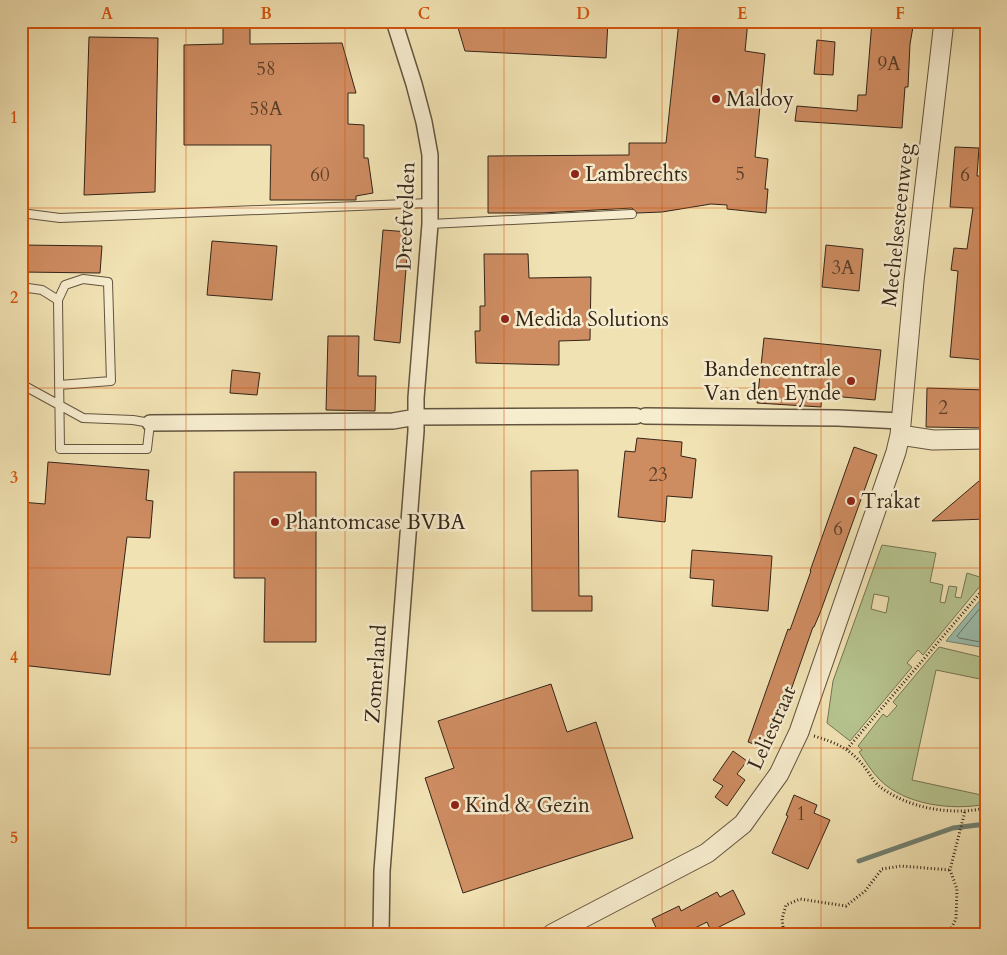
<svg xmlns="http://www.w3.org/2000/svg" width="1007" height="955" font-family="Cardo,serif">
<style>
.green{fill:#b6c48f;stroke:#757454;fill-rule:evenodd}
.water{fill:#9bbeae;stroke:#728172}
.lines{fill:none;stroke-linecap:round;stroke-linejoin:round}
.shore{stroke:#687263;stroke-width:1}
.stream{stroke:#728172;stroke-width:5}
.building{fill:#ce8c61;stroke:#342518}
.service-casing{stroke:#63543f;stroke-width:10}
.minor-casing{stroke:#63543f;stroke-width:18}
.tertiary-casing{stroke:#63543f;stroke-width:21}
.path{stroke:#342518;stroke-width:3;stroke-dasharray:1 2.5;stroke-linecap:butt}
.service{stroke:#f6ecce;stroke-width:8}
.minor{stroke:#f6ecce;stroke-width:15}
.tertiary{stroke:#f6ecce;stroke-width:19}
.grid{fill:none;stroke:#d6540d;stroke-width:1;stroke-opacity:0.55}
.poi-dot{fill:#8f2418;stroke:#f6ecce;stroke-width:2}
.labels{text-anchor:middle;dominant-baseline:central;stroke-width:5;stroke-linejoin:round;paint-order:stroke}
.number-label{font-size:19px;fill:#5a3f2a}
.poi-label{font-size:21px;fill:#342518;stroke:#f6ecce;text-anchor:start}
.street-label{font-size:21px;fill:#342518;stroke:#f6ecce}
.neatline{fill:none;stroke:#d6540d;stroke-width:2}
.grid-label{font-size:16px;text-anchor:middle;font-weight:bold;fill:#d6540d}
</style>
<rect width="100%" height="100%" fill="#f1e2b3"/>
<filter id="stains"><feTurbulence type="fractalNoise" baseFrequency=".004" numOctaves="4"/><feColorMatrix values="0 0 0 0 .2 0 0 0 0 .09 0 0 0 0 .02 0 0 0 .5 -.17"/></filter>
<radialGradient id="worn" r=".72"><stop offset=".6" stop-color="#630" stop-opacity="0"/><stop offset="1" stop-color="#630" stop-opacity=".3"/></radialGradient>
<path class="green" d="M882 545 936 553 930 582 943 585 940 602 945 603 949 586 957 587 955 597 961 598 967 573 986 579 923 655 918 650 907 663 912 667 850 741 827 723 833 681ZM874 594 889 597 886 613 871 609Z
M939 647 985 658 980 679 936 670 912 780 986 796V804C953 811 905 805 880 780 872 772 866 762 859 752L862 750 858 746 883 714 887 717 897 706 893 702Z"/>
<path class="water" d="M986 593V648L946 641Z"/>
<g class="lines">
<path class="shore" d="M986 601 957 636 959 638 986 643"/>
<path class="stream" d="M859 861 953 828 986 824"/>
</g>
<path class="building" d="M223 21H250V44L342 43 356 93H348V124L364 125V158H368L373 193 356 196V200H270L271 145H184V45L223 44Z
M456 21H608L606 58 465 51Z
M679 21H748L745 51 765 54 755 157 768 159 765 189H768L766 213 727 209V205L711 204 662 212 637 213 632 208 541 213H488V156L629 155V143H666Z
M872 21H914L910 44 908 87H905L902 128 795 121 797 106 857 111 858 95H866Z
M89 37 158 38 155 192 84 195Z
M817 40 835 42 833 75 814 74Z
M955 147 979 148 977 176H986V360L950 357 958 271 951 270 954 248 967 249 973 208 950 207Z
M383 230 409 232 400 343 374 340Z
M212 241 277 246 272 300 207 295Z
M21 245 102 246 100 273 21 272Z
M826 245 863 249 859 291 822 287Z
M484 254H528L529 278 591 277 590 340 559 341V365L476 363 475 331H480V306H485Z
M328 336H359L358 376H376L375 411 326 410Z
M764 338 881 350 875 400 822 395 821 407 757 403Z
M232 370 260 373 257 395 230 393Z
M927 388 986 390V428L926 427Z
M637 438 682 442 681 456 696 459 692 498 667 496 665 522 618 517 625 451 635 452Z
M854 447 877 455 820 613 814 627H813L770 750 748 742 788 629 790 630 811 571H810Z
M48 462 149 470 146 500 153 501 150 538 127 537 110 675 21 665V502L45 504Z
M578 470 579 596H592V611H532L531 471Z
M234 472H316V642H264L265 578H234Z
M986 475V519L932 521Z
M692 550 772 556 768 611 712 606 714 580 690 578Z
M551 684 567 732 596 722 633 838 463 893 425 778 454 768 438 721Z
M733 751 747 761 737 774 745 780 727 806 715 797 723 786 713 780Z
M794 795 817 805 814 813 830 820 808 869 772 853 788 816 786 815Z
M733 890 745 914 711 931 707 922 683 934H659L652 919 679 906 681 911 717 892 720 897Z"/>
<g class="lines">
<g class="service-casing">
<path id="service" d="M21 213 60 218 430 203
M430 224 632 214
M21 287 42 290 58 300 60 449H147L150 423 133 420 83 418 21 384
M58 300 65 285 83 279 108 282 111 381 59 385"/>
</g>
<g class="minor-casing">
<path id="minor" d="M645 416 838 418 901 421
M150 423 393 421 416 417 636 416
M381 934 382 871 416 431V398L430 224V155L424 122 414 84 394 21"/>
</g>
<g class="tertiary-casing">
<path id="tertiary" d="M900 435 933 440 986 439
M552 934 707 853 743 824 779 774 799 732 896 452 900 435 914 281 944 21"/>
</g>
<path class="path" d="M814 736C834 742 849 748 863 765 868 771 873 781 879 786 907 808 951 816 986 808
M847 749 986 586
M784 934 782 919 786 905 800 899 846 906 865 891 882 869 901 866 950 870
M948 934 956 919 957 889 950 870 965 811"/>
<use href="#service" class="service"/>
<use href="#minor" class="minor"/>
<use href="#tertiary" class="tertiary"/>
</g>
<path class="grid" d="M186 21V934M345 21V934M504 21V934M662 21V934M821 21V934M21 208H986M21 388H986M21 568H986M21 748H986"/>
<g class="poi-dot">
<circle cx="716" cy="99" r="5"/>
<circle cx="575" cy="174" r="5"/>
<circle cx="505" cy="319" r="5"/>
<circle cx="851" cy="381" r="5"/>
<circle cx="851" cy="501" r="5"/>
<circle cx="275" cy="522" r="5"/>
<circle cx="455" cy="805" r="5"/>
</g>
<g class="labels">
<g class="number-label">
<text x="889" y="64">9A</text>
<text x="266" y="69">58</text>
<text x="266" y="109">58A</text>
<text x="740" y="174">5</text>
<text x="320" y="175">60</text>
<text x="965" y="175">6</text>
<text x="843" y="268">3A</text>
<text x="943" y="408">2</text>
<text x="658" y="475">23</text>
<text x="838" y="529">6</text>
<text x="801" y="814">1</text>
</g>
<g class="poi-label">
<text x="726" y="99">Maldoy</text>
<text x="585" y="174">Lambrechts</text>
<text x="515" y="319">Medida Solutions</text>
<text x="841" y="369" text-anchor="end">Bandencentrale<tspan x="841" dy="24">Van den Eynde</tspan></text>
<text x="861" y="501">Trakat</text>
<text x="285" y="522">Phantomcase BVBA</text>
<text x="465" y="805">Kind &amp; Gezin</text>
</g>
<g class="street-label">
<text transform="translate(406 216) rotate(-88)">Dreefvelden</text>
<text transform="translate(898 225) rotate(-84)">Mechelsesteenweg</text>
<text transform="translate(376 674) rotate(-86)">Zomerland</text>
<text transform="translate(772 728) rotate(-66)">Leliestraat</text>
</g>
</g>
<rect width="1007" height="955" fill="none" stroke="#f1e2b3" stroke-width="55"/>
<rect x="28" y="28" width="952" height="900" class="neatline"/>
<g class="grid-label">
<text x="107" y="19">A</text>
<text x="266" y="19">B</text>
<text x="424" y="19">C</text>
<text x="583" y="19">D</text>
<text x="742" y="19">E</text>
<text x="900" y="19">F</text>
<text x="14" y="123">1</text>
<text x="14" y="303">2</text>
<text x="14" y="483">3</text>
<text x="14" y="663">4</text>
<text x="14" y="843">5</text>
</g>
<rect width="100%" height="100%" filter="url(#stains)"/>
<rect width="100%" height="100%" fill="url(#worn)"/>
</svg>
